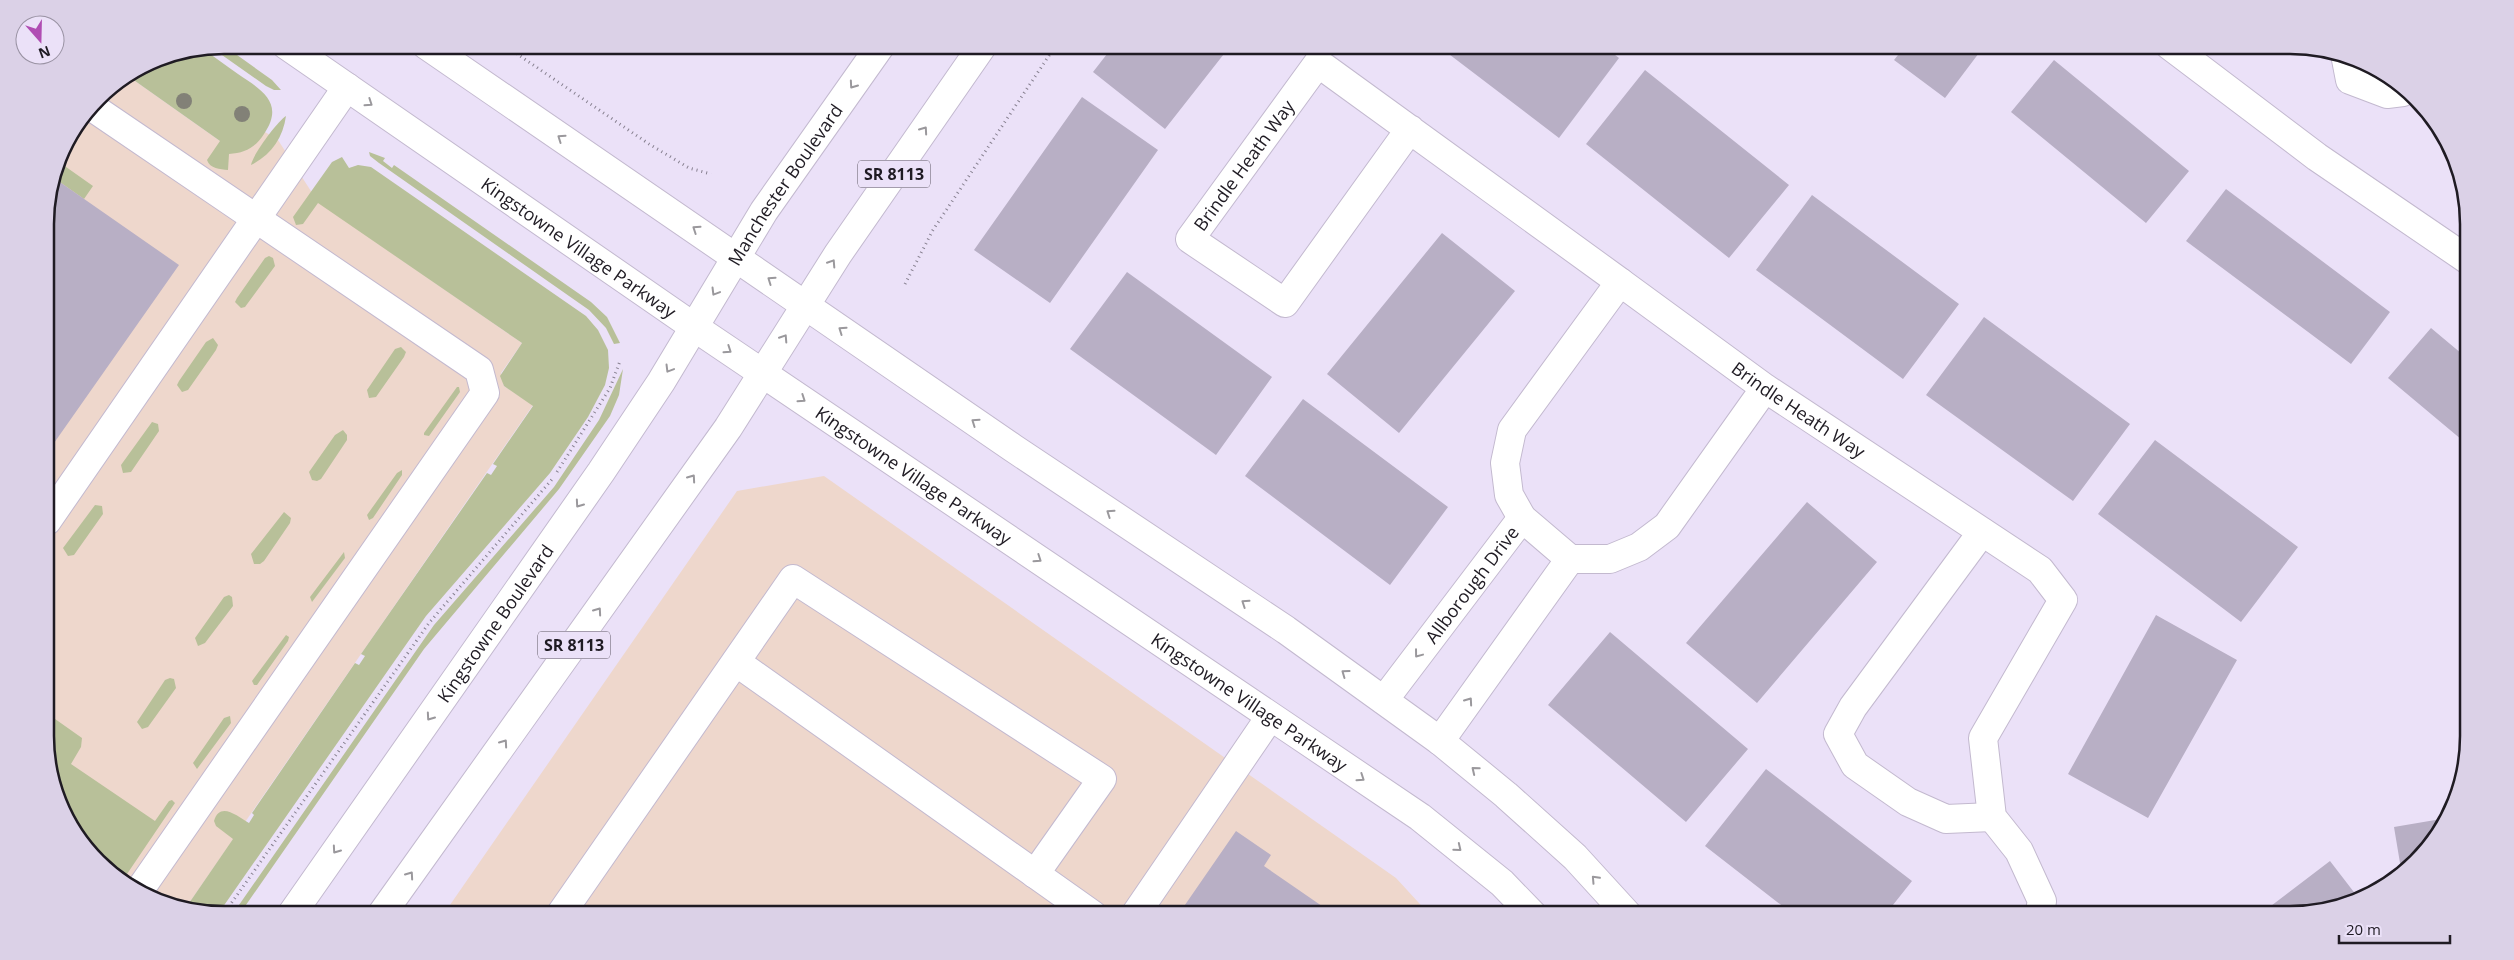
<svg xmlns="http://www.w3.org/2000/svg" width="2514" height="960" font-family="'Open Sans',sans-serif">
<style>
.commercial{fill:#eed7cc}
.green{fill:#b8c099}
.building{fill:#b8afc5}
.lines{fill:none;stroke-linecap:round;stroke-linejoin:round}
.minor-casing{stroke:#c3b9cf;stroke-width:30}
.major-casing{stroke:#c3b9cf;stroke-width:30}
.path{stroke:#878090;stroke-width:3;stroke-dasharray:1 4;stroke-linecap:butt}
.minor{stroke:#fff;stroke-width:28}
.major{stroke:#fff;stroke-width:28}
.tree{fill:#828177}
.oneway{stroke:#9a989c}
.labels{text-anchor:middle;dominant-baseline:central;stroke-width:4;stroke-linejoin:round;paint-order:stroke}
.shield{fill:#ebe1f8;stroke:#5c5663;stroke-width:1}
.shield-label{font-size:16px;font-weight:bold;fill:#1f1b23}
.street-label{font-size:18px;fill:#1f1b23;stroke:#ebe1f8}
.rim{fill:none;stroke:#1f1b23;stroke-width:2.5}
</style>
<rect width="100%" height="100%" fill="#ebe1f8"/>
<path class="commercial" d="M128 76 220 141 265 132 278 140 318 202 522 343 501 373 504 386 533 405 185 909 167 906 89 854 48 770 45 212 63 145 106 90Z
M824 476 1396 878 1430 915H443L737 491Z"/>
<path class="green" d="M223 45 272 80 281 90H274L266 86 212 48Z
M203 49C215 57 226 66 238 74 262 90 285 103 264 134 255 148 245 153 229 154L228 170C220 169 210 169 207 160L220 141 128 76 156 59Z
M286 116C283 138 271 155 251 165 253 154 277 122 286 116Z
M369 152 385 158 383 161 392 168 394 165 591 302 607 317 620 343 614 344 606 328 589 310 379 163 370 156Z
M342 157 349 168 358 165 371 167 586 316 598 330 608 350 609 368 605 385 588 417 550 473 426 616 218 914 185 909 233 839 216 826 214 821C220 801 237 816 249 823L254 815 252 813 355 663 359 665 365 656 361 654 487 473 491 475 497 466 493 464 533 406 504 386 500 376 522 343 318 203 303 224 296 225 293 217 332 162Z
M59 162 93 186 84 199 54 178Z
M269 256 273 258 275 266 245 307 241 308 235 302 237 298 265 258Z
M213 338 218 345 216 350 188 390 182 392 177 385 179 381 206 342Z
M401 347 406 352 404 357 376 397 369 398 367 390 395 349Z
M623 369 619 395 610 416 559 489 424 649 239 915H232L434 625 554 487 599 420Z
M457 387H459L460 392 429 436 424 435V433Z
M152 422 158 424 159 431 131 472 123 473 121 465Z
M343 430 347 435V440L321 479 317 481 312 480 309 472 335 435Z
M402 470V475L373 518 369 520 367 515 397 473Z
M95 505 102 506 103 514 74 555 68 556 63 548Z
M284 512 291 518 290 523 264 561 260 564H254L251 554Z
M344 552 345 558 312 602 310 597Z
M229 595 232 597 233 606 205 643 198 646 195 638 224 597Z
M286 635 289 637 288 641 257 685H254L252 681Z
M170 678 174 679 176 688 148 727 142 729 137 722 165 680Z
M48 714 82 738 81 747 71 764 155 821 169 801 172 800 175 803 125 877 89 854 48 770Z
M230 716 231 723 197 769 193 763 224 718Z"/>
<path class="building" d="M1114 45H1231L1165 129 1093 72Z
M1437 45H1602L1619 58 1559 138Z
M1906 45H1985L1945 98 1894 60Z
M2054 60 2189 171 2146 223 2011 112Z
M1645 70 1789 185 1729 258 1586 144Z
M1082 97 1158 150 1050 303 974 250Z
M54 178 179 265 47 453 45 212Z
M2226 189 2390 312 2351 364 2186 241Z
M1812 195 1959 304 1903 379 1756 270Z
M1442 233 1515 291 1399 433 1327 374Z
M1127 272 1272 377 1216 455 1070 349Z
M1984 317 2130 424 2073 501 1926 395Z
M2431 328 2468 359V445L2388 378Z
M1303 399 1448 507 1390 585 1245 476Z
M2155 440 2298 547 2241 622 2098 514Z
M1807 502 1877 562 1757 703 1686 643Z
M2156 615 2237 660 2148 818 2068 774Z
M1610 632 1748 749 1686 822 1548 705Z
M1766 769 1912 881 1885 915H1794L1705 846Z
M2447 818 2439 836 2402 875 2394 827Z
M1236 831 1271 855 1264 866 1335 915H1178Z
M2330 861 2360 900 2301 915H2259Z"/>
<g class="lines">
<g class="minor-casing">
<g id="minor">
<path id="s1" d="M286 45 694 327 1420 817 1502 883 1533 915"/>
<path d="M426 45 1013 448 1286 630 1440 741 1506 795 1575 857 1628 915"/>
<path d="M2169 45 2317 157 2468 260"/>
<path d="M2345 54 2350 80 2387 94 2403 92"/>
<path d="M92 107 479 370 485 393 141 888"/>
<path id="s2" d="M1410 129 1285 303 1190 239 1318 63 1620 282"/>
<path id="s3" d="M1765 388 1667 526 1639 547 1610 559H1570L1522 518 1509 495 1505 463 1512 430 1620 282 1765 388 2040 570 2063 600 1983 738 1992 817 2019 851 2042 901 2039 915"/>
<path d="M47 521 347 87"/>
<path d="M1982 532 1853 707 1838 734 1855 765 1908 802 1946 819 1992 817"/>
<path d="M736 662 1093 915"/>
<path id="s4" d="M1384 700 1522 518"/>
<path d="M1440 741 1570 559"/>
<path d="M560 915 793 579 1102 779 1035 874"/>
<path d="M1135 915 1270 717"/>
</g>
</g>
<g class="major-casing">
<g id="major">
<path id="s5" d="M291 915 601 472 661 382 764 211 881 45"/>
<path d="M381 915 728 428 838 254 983 45"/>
</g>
</g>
<path class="path" d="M504 45 649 144 689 168 711 174
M905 284 933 230 1056 45
M557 472 610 388 620 361
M223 915 429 623 554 477"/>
<use href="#minor" class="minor"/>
<use href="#major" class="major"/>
</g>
<g class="tree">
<circle cx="184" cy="101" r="8"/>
<circle cx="242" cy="114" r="8"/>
</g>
<defs><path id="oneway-chevron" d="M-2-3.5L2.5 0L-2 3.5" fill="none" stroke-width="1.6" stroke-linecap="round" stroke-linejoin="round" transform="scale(1.25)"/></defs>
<g class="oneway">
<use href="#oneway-chevron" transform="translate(853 85) rotate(125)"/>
<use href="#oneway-chevron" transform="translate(369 103) rotate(34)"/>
<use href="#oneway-chevron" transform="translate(924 130) rotate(-55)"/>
<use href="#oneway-chevron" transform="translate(561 138) rotate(-145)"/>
<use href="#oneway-chevron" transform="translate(696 229) rotate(-146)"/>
<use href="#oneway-chevron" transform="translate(832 263) rotate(-57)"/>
<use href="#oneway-chevron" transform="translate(771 280) rotate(-145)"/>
<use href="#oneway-chevron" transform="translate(715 292) rotate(121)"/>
<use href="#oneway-chevron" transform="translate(842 330) rotate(-145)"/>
<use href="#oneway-chevron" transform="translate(784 338) rotate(-57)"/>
<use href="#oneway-chevron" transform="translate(728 350) rotate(34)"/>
<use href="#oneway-chevron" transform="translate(669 369) rotate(121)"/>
<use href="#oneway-chevron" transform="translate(802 399) rotate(34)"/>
<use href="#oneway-chevron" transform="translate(975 422) rotate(-145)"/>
<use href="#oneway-chevron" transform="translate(692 478) rotate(-55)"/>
<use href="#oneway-chevron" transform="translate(579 504) rotate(125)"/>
<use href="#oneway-chevron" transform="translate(1110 513) rotate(-146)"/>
<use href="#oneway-chevron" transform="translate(1038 559) rotate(34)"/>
<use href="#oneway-chevron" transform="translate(1245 603) rotate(-146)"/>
<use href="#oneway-chevron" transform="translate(598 611) rotate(-55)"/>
<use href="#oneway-chevron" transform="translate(1418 654) rotate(127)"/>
<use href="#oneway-chevron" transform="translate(1345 673) rotate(-144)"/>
<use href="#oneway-chevron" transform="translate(1469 701) rotate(-55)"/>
<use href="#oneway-chevron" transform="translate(430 717) rotate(125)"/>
<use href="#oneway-chevron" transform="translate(504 743) rotate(-55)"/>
<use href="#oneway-chevron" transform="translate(1475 770) rotate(-141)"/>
<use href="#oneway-chevron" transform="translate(1361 778) rotate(34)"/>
<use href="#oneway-chevron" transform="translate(1458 848) rotate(39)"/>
<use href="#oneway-chevron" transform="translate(336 850) rotate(125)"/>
<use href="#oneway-chevron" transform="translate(410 875) rotate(-55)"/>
<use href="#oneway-chevron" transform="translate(1595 879) rotate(-133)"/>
</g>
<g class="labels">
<g class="shield">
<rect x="858" y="160.5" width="72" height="27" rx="4"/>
<rect x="538" y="631.5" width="72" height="27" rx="4"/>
</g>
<g class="shield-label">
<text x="894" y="174">SR 8113</text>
<text x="574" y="645">SR 8113</text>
</g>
<g class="street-label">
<text stroke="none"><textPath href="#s2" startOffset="420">Brindle Heath Way</textPath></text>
<text stroke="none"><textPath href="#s5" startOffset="882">Manchester Boulevard</textPath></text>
<text stroke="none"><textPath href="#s1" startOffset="356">Kingstowne Village Parkway</textPath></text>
<text stroke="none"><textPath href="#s3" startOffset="834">Brindle Heath Way</textPath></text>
<text stroke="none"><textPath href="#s1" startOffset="761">Kingstowne Village Parkway</textPath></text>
<text stroke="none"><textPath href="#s4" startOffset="145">Allborough Drive</textPath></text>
<text stroke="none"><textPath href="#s5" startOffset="356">Kingstowne Boulevard</textPath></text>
<text stroke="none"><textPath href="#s1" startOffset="1166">Kingstowne Village Parkway</textPath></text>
</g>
</g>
<path d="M0 0H2514V960H0ZM224 54H2290A170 170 0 0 1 2460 224V736A170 170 0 0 1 2290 906H224A170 170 0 0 1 54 736V224A170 170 0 0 1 224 54Z" fill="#dbd1e7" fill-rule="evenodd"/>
<path class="rim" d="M224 54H2290A170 170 0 0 1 2460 224V736A170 170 0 0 1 2290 906H224A170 170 0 0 1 54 736V224A170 170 0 0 1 224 54Z"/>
<g transform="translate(40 40) rotate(160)"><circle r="24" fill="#ebe1f8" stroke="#9992a3"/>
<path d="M0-4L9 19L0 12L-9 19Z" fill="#b04db3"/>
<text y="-8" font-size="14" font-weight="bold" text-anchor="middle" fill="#1f1b23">N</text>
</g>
<path d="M2339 935v8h111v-8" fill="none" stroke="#1f1b23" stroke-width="2.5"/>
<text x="2346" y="935" font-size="15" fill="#1f1b23" stroke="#ebe1f8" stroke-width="4" paint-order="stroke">20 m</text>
</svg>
